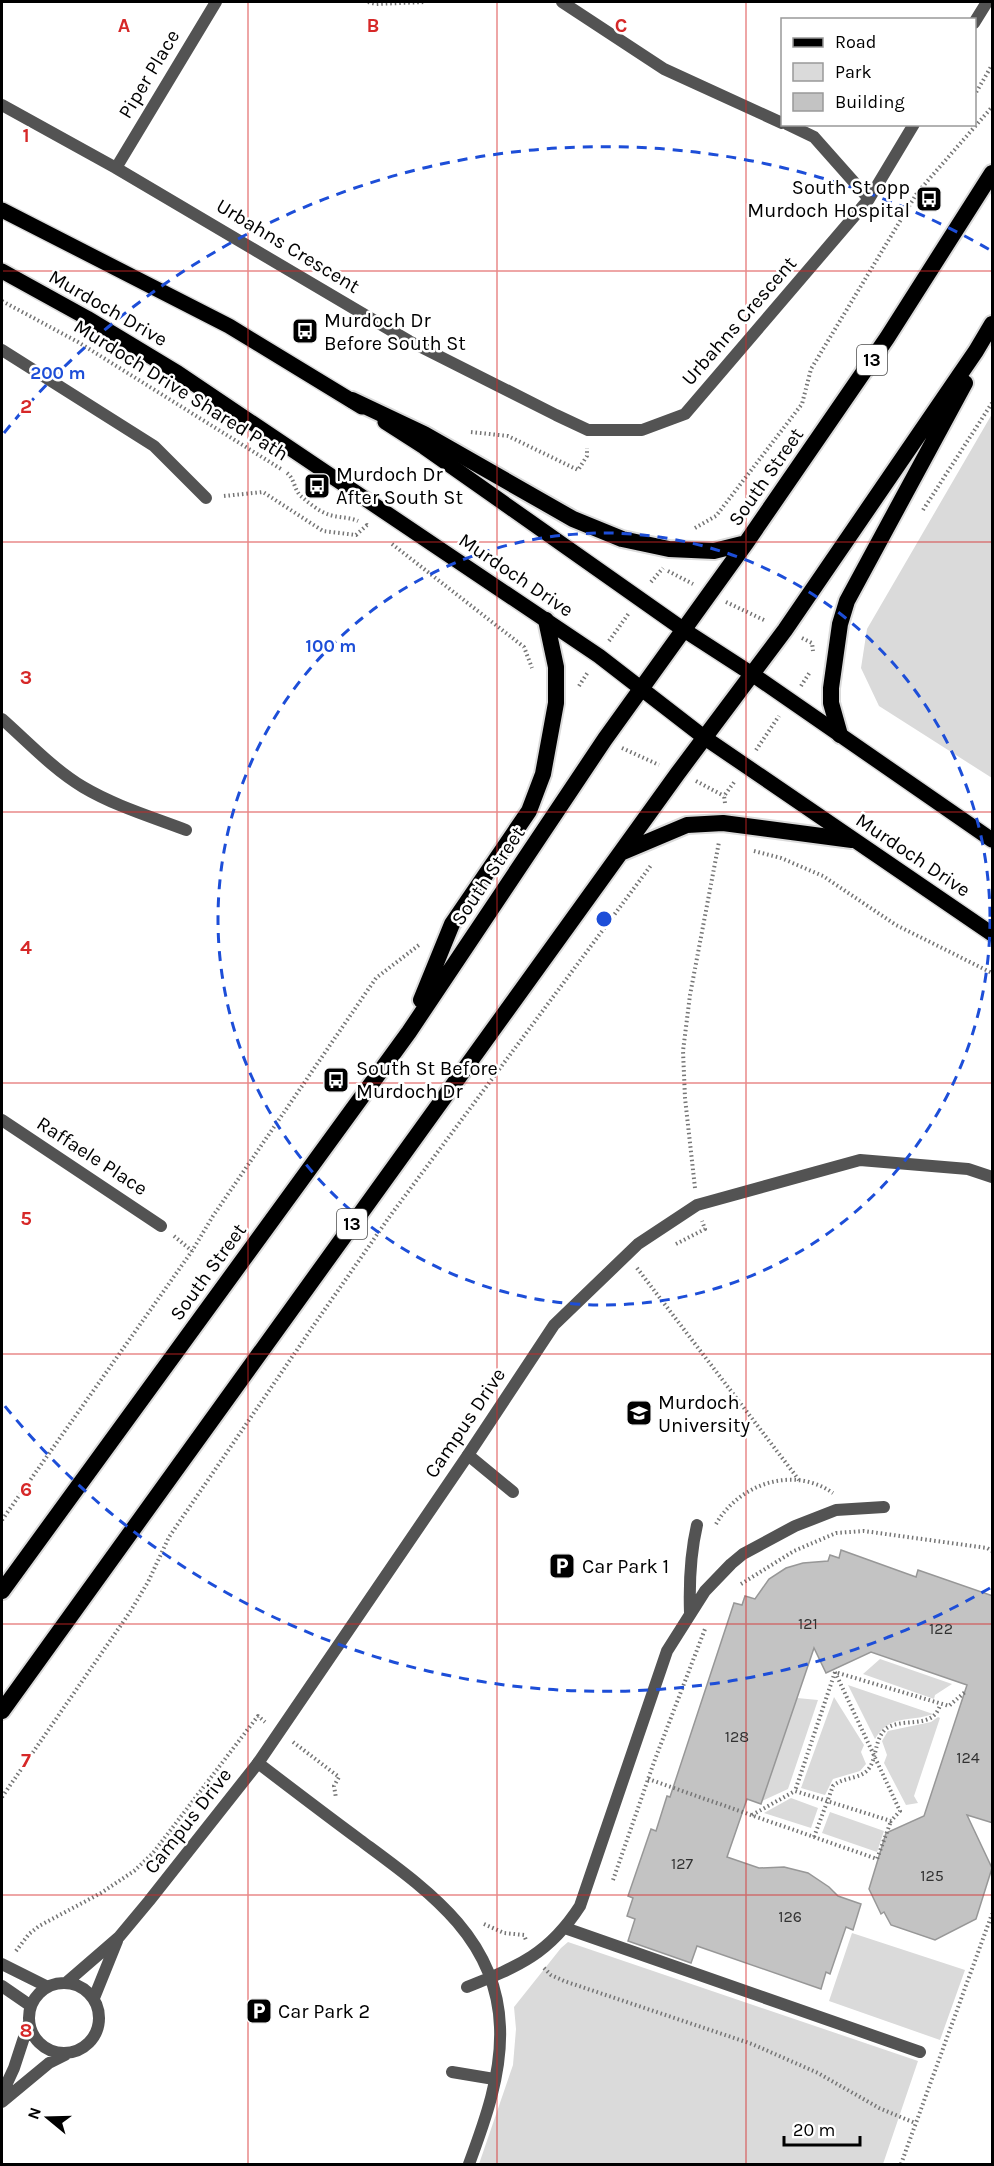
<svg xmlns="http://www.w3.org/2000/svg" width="994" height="2166" font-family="Karla,sans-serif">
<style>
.green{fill:#dadada}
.building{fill:#c3c3c3;stroke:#979797;stroke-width:1.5}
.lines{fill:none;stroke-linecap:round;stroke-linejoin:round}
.primary-casing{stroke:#dbdbdb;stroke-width:18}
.trunk-casing{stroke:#dbdbdb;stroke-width:20}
.path{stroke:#757575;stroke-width:4;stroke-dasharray:1.5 3;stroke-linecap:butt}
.service{stroke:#535353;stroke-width:12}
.minor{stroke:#535353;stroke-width:12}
.primary{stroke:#000;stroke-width:15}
.trunk{stroke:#000;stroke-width:16}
.grid{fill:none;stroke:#d62828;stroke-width:1.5;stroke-opacity:0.55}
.ring{fill:none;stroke:#1d4ed8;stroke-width:3;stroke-dasharray:10 8}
.labels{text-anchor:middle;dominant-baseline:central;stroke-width:5;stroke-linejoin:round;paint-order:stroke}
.number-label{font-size:16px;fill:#313131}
.shield{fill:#fff;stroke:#4c4c4c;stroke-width:1.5}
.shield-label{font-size:18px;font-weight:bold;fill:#000}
.street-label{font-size:20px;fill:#000;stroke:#fff}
.poi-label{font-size:20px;fill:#000;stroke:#fff;text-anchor:start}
.grid-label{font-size:20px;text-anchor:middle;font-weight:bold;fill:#d62828;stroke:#fff;stroke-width:5;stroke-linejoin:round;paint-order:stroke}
.centre{fill:#1d4ed8;stroke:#fff;stroke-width:3}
.ring-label{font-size:18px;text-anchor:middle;font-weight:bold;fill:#1d4ed8;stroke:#fff;stroke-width:5;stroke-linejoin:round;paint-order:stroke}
</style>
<rect width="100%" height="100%" fill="#fff"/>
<path class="green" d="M992 414V778L879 706 861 668 867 629Z
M880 1659 952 1684 935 1695 934 1699 863 1674Z
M848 1685 933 1714C908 1723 891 1713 875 1739Z
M834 1697 864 1745 861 1752 866 1764 860 1771 833 1779 825 1795 801 1788Z
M797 1698 818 1700 788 1789 762 1801Z
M938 1717 940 1718 914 1796 918 1803 906 1805 884 1763 887 1755 882 1741 888 1731 931 1722Z
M791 1798 818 1808 811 1828 764 1813Z
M830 1812 884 1831 877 1852 822 1833Z
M852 1933 965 1970 940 2040 829 2001Z
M568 1942 918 2061 883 2164H479L513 2065 516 2029 514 2007 561 1948Z"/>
<path class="building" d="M841 1550 916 1577 918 1570 993 1596V1823L967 1815 992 1868 976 1919 935 1940 891 1925 884 1912 881 1914 869 1889 886 1833 924 1816 967 1685 871 1652 826 1673 814 1648 761 1804 747 1799 727 1857 759 1868 784 1867 808 1873 829 1887 838 1896 861 1904 853 1930 846 1927 830 1974 826 1972 821 1989 697 1946 691 1963 628 1941 635 1919 627 1916 633 1898 628 1896 651 1829 656 1831 667 1796 670 1797 734 1603 742 1605 745 1596 755 1599 769 1579 786 1568 803 1563 828 1561 830 1555 839 1558Z"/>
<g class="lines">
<g class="primary-casing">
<path id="primary" d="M2 210 229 326 362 407
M2 271 87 318 178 373 599 656 705 738 992 934
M385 422 424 447 684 630 752 674 992 840"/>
</g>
<g class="trunk-casing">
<path id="trunk" d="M352 400 424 434 573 519 622 539 669 549 714 551 746 543
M840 735 831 703V688L840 624 847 601 965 383
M623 852 687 825 723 823 852 840
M421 1000 452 924 529 811 543 774 556 703V667L546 620
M2 1591 409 1032 605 739 746 543 887 338 992 173
M2 1711 678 773 785 630 976 351 992 324"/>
</g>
<path class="path" d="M368 2 376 4 425 2
M974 96 992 65
M2 301 78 342 281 469
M471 432 508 436 578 470 587 456V448
M287 473C295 479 294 491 302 497 310 504 320 512 330 515 340 518 349 517 358 521
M224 496 263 492 323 531 356 535 367 525 369 527
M923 510 992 403
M695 528 716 516 802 404 811 369 917 193 992 107
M392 544 524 647 532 668
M668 571 693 584
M651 582 663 568
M726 602 766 621
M802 638 812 643 813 651
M609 641 629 613
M579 686 588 672
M801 686 810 672
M622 748 659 765
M756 750 779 716
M696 781 724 796
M725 803 724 796 735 781
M754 851 781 858 823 876 896 925 992 973
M695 1188 685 1098 683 1051 690 995 719 842
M174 1236 192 1251
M676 1244 705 1229 702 1221
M637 1268 799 1480
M2 1520 192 1251 213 1216 376 978 419 945
M716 1524C739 1484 793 1465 833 1493
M741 1584 794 1551 836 1533 864 1531 987 1548 992 1551
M835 1672 900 1811 891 1821 795 1791 835 1672 949 1706 966 1691
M293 1742 339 1777 334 1786 336 1798
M648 1779 877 1859 891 1821
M2 1797 130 1612 148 1582 169 1537 316 1322 390 1216 652 864
M752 1815 795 1791
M814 1837 833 1786C844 1776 862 1780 870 1767 877 1755 875 1737 887 1728 904 1717 933 1730 940 1705
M613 1880 654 1762 705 1629
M484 1924 504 1933 524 1935 526 1940
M16 1951 29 1934 39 1926 101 1893 134 1871 153 1853 258 1716 265 1722
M544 1968 551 1975 564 1981 752 2044 818 2073 879 2108 915 2123
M901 2164 992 1914"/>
<path class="service" d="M468 1455 513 1492
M690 1613C689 1582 690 1555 697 1525
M258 1763C292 1789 326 1815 360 1840 426 1889 497 1937 500 2027 502 2074 485 2121 469 2164
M565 1928 920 2052
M467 1987C519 1966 549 1954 580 1906L667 1651 705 1591 731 1564 743 1554 795 1526 836 1510 884 1507
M452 2072 494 2079"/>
<path class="minor" d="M562 2 664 69 782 123
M974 23 987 2
M2 105 116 168 409 341 556 415 588 430H642L685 414 869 199 914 124
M787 124 814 137 869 199
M116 168 216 2
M2 350 154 446 206 498
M2 719C28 742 53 769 83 787 115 806 152 817 186 830
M2 1120 161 1226
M2 1964 48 1987
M67 1982 119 1937 149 1901 258 1763 468 1455 554 1325 638 1244 697 1205 860 1160 968 1169 992 1177
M29 2018a35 35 0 1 1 70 0a35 35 0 1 1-70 0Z
M2 1986 31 2006
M94 1998 117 1941
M2 2094 14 2068 29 2022
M2 2102 49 2063 65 2055"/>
<use href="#primary" class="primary"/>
<use href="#trunk" class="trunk"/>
</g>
<path class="grid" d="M248 2V2164M497 2V2164M746 2V2164M2 271H992M2 542H992M2 812H992M2 1083H992M2 1354H992M2 1624H992M2 1895H992"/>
<g class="ring">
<circle cx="604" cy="919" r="386"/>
<path d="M990 1588A772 772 0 0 1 4 1405M4 433A772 772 0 0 1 990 250"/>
</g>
<defs>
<g id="bus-square" transform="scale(1.35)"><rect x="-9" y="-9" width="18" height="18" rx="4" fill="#000" stroke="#fff"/><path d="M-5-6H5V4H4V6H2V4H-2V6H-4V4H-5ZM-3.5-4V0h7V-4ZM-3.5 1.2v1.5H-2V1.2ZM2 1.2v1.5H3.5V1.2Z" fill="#fff"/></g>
<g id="university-square" transform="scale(1.35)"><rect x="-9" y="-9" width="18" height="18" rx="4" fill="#000" stroke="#fff"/><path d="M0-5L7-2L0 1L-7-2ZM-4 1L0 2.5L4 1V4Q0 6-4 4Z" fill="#fff"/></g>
<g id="parking-square" transform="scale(1.35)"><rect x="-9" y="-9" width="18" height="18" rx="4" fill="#000" stroke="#fff"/><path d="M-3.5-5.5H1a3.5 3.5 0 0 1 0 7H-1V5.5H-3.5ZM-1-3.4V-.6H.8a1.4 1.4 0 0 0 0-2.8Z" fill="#fff"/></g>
</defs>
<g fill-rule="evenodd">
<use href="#bus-square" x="929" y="199"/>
<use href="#bus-square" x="305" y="331"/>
<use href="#bus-square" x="317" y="486"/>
<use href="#bus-square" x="336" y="1080"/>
<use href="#university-square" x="639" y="1413"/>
<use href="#parking-square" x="562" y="1566"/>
<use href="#parking-square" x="259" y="2011"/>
</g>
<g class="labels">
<g class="number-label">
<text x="808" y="1623">121</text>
<text x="941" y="1628">122</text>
<text x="737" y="1736">128</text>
<text x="968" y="1757">124</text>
<text x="682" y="1863">127</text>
<text x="932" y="1875">125</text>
<text x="790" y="1916">126</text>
</g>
<g class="shield">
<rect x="857" y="345" width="30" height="30" rx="4.5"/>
<rect x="337" y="1209" width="30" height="30" rx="4.5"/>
</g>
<g class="shield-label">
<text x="872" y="360">13</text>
<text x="352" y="1224">13</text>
</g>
<g class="street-label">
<text transform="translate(149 74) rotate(-59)">Piper Place</text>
<text transform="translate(288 246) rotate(31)">Urbahns Crescent</text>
<text transform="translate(108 308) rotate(30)">Murdoch Drive</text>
<text transform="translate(739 321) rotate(-49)">Urbahns Crescent</text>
<text transform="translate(181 390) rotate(32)">Murdoch Drive Shared Path</text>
<text transform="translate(766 477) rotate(-55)">South Street</text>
<text transform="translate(516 575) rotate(34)">Murdoch Drive</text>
<text transform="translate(913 855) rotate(34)">Murdoch Drive</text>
<text transform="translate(488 876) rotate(-56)">South Street</text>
<text transform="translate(92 1156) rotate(33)">Raffaele Place</text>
<text transform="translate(208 1272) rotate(-54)">South Street</text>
<text transform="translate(465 1423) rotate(-56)">Campus Drive</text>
<text transform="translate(188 1821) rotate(-52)">Campus Drive</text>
</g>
<g class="poi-label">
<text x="910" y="187" text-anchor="end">South St opp<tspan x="910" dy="23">Murdoch Hospital</tspan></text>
<text x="324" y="320">Murdoch Dr<tspan x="324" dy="23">Before South St</tspan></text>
<text x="336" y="474">Murdoch Dr<tspan x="336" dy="23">After South St</tspan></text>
<text x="356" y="1068">South St Before<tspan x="356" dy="23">Murdoch Dr</tspan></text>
<text x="658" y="1402">Murdoch<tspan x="658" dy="23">University</tspan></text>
<text x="582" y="1566">Car Park 1</text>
<text x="278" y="2011">Car Park 2</text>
</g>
</g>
<g class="grid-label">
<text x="124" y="32">A</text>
<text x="373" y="32">B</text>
<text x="621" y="32">C</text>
<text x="26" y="142">1</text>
<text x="26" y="413">2</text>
<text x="26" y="684">3</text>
<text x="26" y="954">4</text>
<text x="26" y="1225">5</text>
<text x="26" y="1496">6</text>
<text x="26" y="1767">7</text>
<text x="26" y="2037">8</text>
</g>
<circle cx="604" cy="919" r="9" class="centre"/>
<g class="ring-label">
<text x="58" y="379">200 m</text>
<text x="331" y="652">100 m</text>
</g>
<rect width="994" height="2166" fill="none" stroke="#000000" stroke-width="6"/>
<rect x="781" y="18" width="195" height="108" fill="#ffffff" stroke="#999999" stroke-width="1.5"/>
<rect x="793" y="38" width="30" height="9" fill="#000000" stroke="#999999" stroke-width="1.5"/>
<text x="835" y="48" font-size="18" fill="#000000">Road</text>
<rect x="793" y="63" width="30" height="18" fill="#dadada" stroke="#999999" stroke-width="1.5"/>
<text x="835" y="78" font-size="18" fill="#000000">Park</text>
<rect x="793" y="93" width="30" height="18" fill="#c3c3c3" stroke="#999999" stroke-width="1.5"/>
<text x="835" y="108" font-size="18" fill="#000000">Building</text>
<g transform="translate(48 2118) rotate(289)" stroke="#ffffff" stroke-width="4.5" paint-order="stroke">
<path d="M0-4.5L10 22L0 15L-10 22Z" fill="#000000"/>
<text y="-9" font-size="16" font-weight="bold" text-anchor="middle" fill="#000000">N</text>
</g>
<path d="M784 2136v9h76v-9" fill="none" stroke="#000000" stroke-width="3"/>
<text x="793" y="2136" font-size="18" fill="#000000" stroke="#ffffff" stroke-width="4.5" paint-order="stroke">20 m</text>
</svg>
